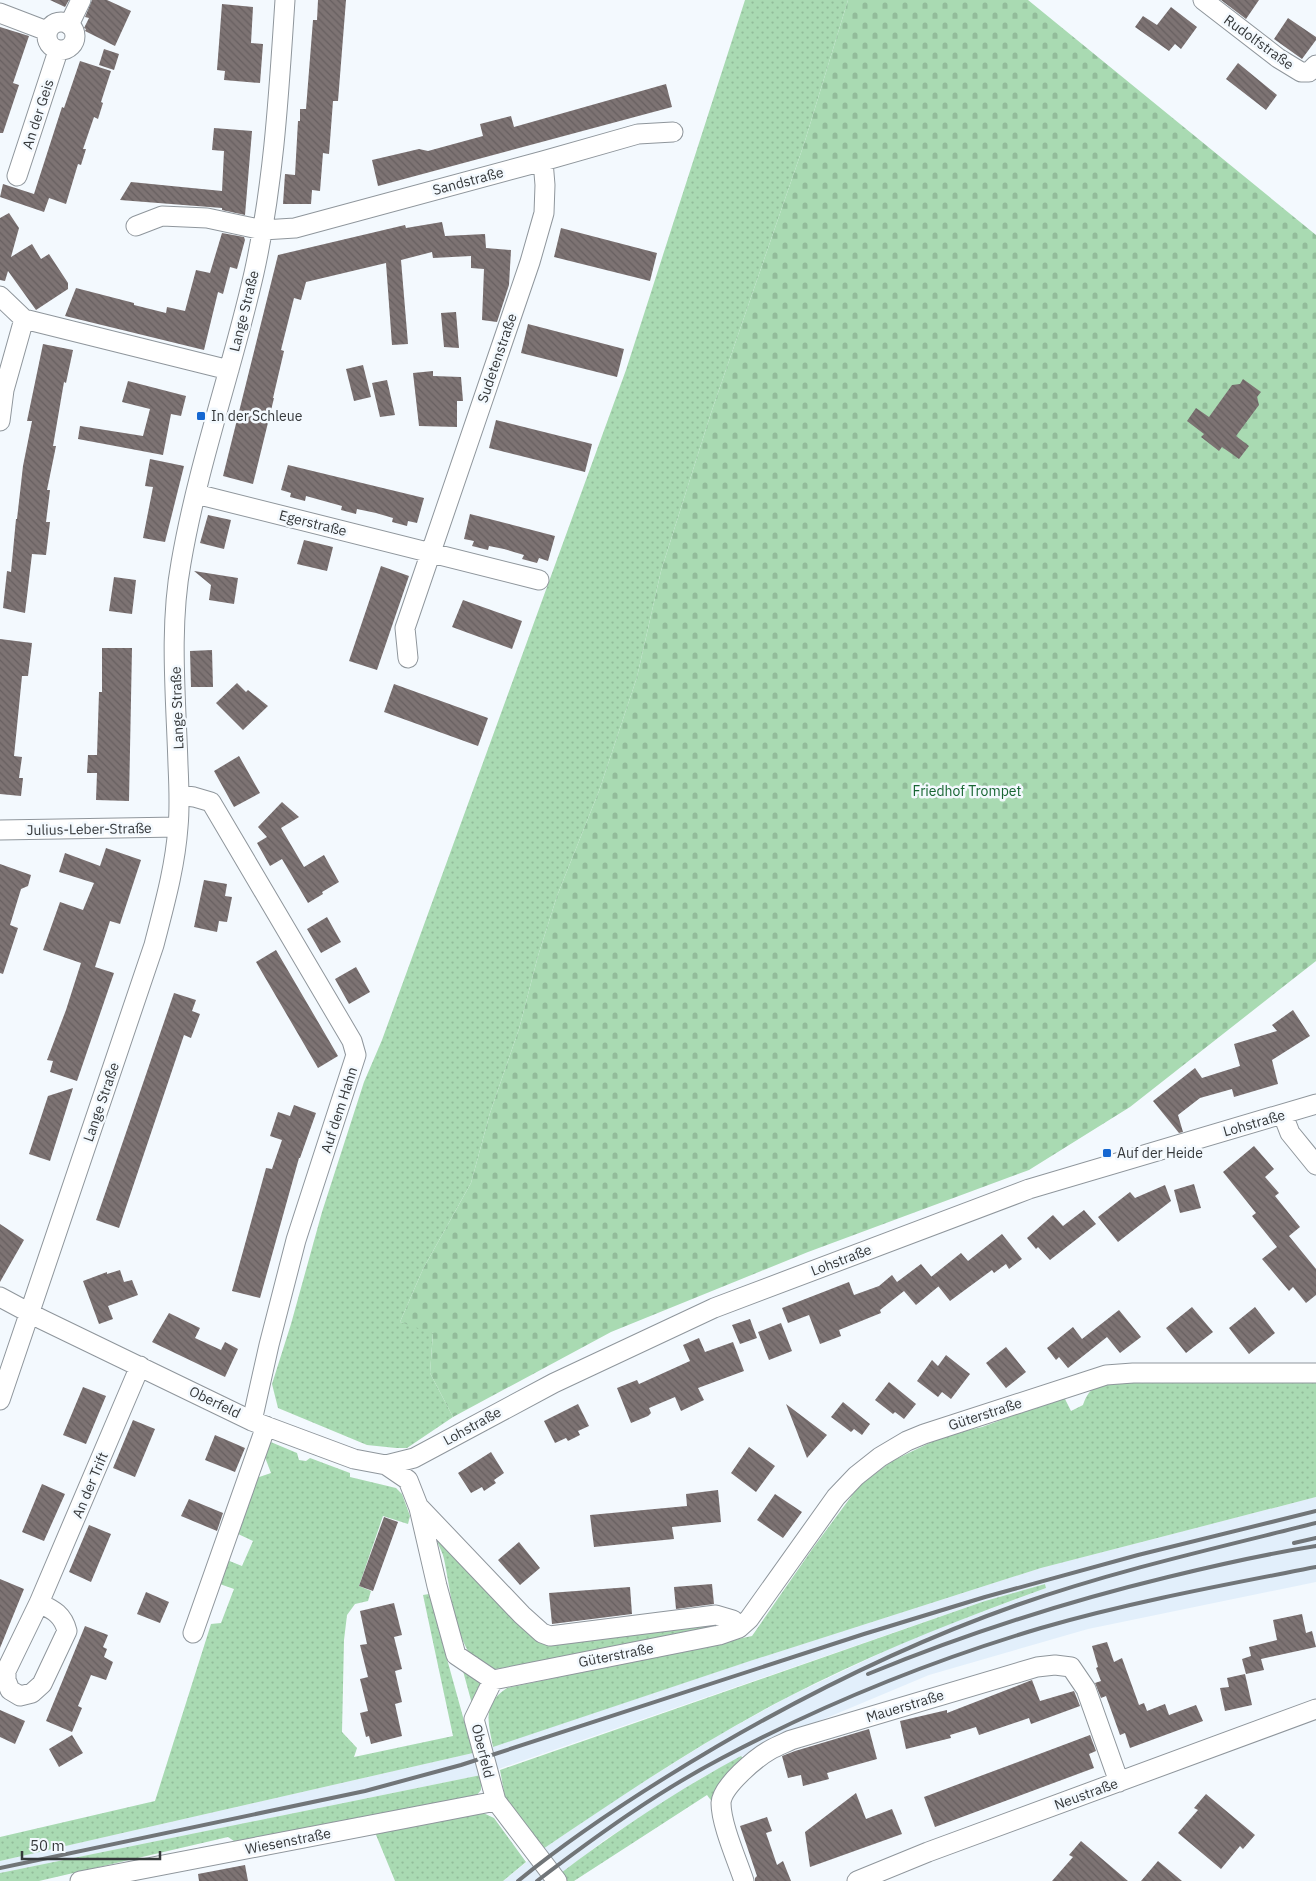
<svg xmlns="http://www.w3.org/2000/svg" width="1316" height="1881" font-family="'IBM Plex Sans',sans-serif">
<style>
.built{fill:#e2effb}
.grass{fill:url(#grass-dots)}
.cemetery{fill:url(#cemetery-stones)}
.building{fill:url(#building-back-hatch)}
.lines{fill:none;stroke-linecap:round;stroke-linejoin:round}
.minor-casing{stroke:#8f969c;stroke-width:21}
.minor{stroke:#fff;stroke-width:19}
.rail{stroke:#717578;stroke-width:4}
.poi-dot{fill:#1567d1;stroke:#f3f9fe;stroke-width:2}
.labels{text-anchor:middle;dominant-baseline:central;stroke-width:5;stroke-linejoin:round;paint-order:stroke}
.street-label{font-size:14px;fill:#36393b;stroke:#f3f9fe}
.poi-label{font-size:14px;fill:#36393b;stroke:#f3f9fe;text-anchor:start}
.park-label{font-size:14px;fill:#186633;stroke:#f3f9fe}
</style>
<defs>
<pattern id="grass-dots" width="8" height="8" patternUnits="userSpaceOnUse" patternTransform="scale(1.25)"><rect width="8" height="8" fill="#a9dab2"/><path d="M2 2h.1M6 6h.1" fill="none" stroke="#92bc9a" stroke-width="1.8" stroke-linecap="round"/></pattern>
<pattern id="cemetery-stones" width="16" height="16" patternUnits="userSpaceOnUse" patternTransform="scale(1.25)"><rect width="16" height="16" fill="#a9dab2"/><path d="M2 7V4a2 2 0 0 1 4 0v3zM10 15v-3a2 2 0 0 1 4 0v3z" fill="#92bc9a"/></pattern>
<pattern id="building-back-hatch" width="6" height="6" patternUnits="userSpaceOnUse" patternTransform="scale(1.25)"><rect width="6" height="6" fill="#7d7373"/><path d="M-1 5l2 2M0 0l6 6M5-1l2 2" fill="none" stroke="#675f60"/></pattern>
</defs>
<rect width="100%" height="100%" fill="#f3f9fe"/>
<path class="built" d="M1316 1497V1582L1088 1629 929 1675 769 1742 703 1777 606 1839 551 1881H503L543 1849 624 1794 719 1735 788 1697 917 1636 1046 1588 1045 1584 985 1601 481 1775 0 1873V1861L473 1753 750 1661 1041 1568Z"/>
<path class="grass" d="M745 0H848L804 144 711 413 661 571 637 677 599 791 557 896 538 956 519 1029 490 1113 471 1183 423 1269 400 1322 427 1329 433 1333 430 1373 453 1417 407 1448H396L367 1445 278 1408 272 1384 291 1324 322 1212 364 1082 382 1040 626 370Z
M1316 1378V1497L1041 1568 750 1661 493 1747C488 1722 482 1704 507 1688L752 1636 813 1548 859 1486 892 1461 944 1436 982 1427 1064 1397 1071 1411 1083 1405C1089 1388 1095 1387 1111 1380Z
M266 1440 297 1453 299 1460 306 1461 310 1458 350 1473V1477L396 1488 402 1494 410 1516 408 1524 383 1516 359 1586 371 1591 368 1601 355 1604 347 1615 344 1640 342 1732 357 1748 354 1757 453 1736 423 1595 429 1594 473 1753 0 1861V1837L155 1801 211 1624 221 1623 234 1589 217 1583 227 1560 242 1566 253 1541 236 1533 250 1480 271 1473 261 1447Z
M439 1538 539 1639 722 1620 723 1625 646 1642 490 1670C486 1667 480 1665 477 1662 455 1643 450 1586 444 1559 443 1553 439 1547 437 1541Z
M1045 1584 1046 1588C958 1620 871 1654 788 1697 702 1741 623 1795 543 1849L529 1832 505 1797 500 1770 985 1601Z
M463 1671 483 1683 472 1704Z
M741 1756 746 1761 713 1803 707 1795 574 1881H567L561 1873C619 1829 678 1790 741 1756Z
M481 1775V1790L476 1796 237 1843 228 1837 39 1881H0V1873Z
M479 1811 494 1818 526 1862 503 1881H395L374 1830Z"/>
<path class="cemetery" d="M848 0H1028L1316 235V961L1130 1107 1029 1170 808 1252 611 1332 453 1417 430 1373 433 1333 400 1322 423 1269 471 1183 490 1113 519 1029 538 956 557 896 599 791 637 677 661 571 711 413 804 144Z"/>
<path class="building" d="M50 0H69L65 7Z
M92 0H107L131 11 115 46 85 31 86 29 84 28 89 18 85 17Z
M318 0H346L338 101H333L329 154 323 153 320 191 312 190 311 204H283L285 174 295 175 298 121H300V109H306L313 20H317Z
M1221 0H1259L1246 19Z
M222 4 253 7 251 43 263 44 260 83 224 80 225 71 217 70Z
M1171 7 1197 27 1181 49 1175 44 1169 51 1135 27 1143 16 1157 25Z
M1288 18 1316 37V40L1302 59 1274 39Z
M0 27 29 36 13 83 19 85 3 133H0Z
M104 49 119 54 114 70 99 65Z
M80 61 111 71 101 102 103 103 98 119 94 117 83 149H86L81 165 78 164 66 204 49 198 44 212 0 197 3 184 34 194 62 107 64 108Z
M1238 63 1277 95 1266 110 1226 79Z
M666 84 672 107 378 186 372 160 419 149 428 151 483 136 480 124 511 116 514 127Z
M214 128 252 131 245 215 222 210V208L120 200 131 182 222 191 224 151 212 150Z
M9 213 19 228 11 257 32 244 41 259 49 254 68 283V289L36 310 8 271 5 281 0 280V218Z
M442 222 445 236 485 234 486 248 511 250 509 285 497 322 482 320 484 269 471 268V256L433 258 432 252 401 260 408 344 392 345 386 263 306 282 301 300 294 298 281 350 284 351 273 398H274L253 484 223 476 278 255 405 225 406 228Z
M561 228 657 253 650 281 554 257Z
M222 233 244 237 245 240 237 269 230 267 223 294 218 292 204 350 65 316 76 288 134 303V305L166 313 167 307 185 311 196 270 210 273Z
M456 312 459 348 444 347 441 313Z
M528 324 624 349 617 377 521 353Z
M43 344 73 350 66 383 64 382 53 446H56L47 490H50L46 522H50L46 555 32 554 25 613 3 608 7 571 11 572 16 519H17L23 466 32 421H27Z
M363 365 371 397 354 401 346 369Z
M433 371V376L461 377 463 401H457V427L419 426 413 373Z
M1243 379 1261 392 1257 397 1259 405 1236 436 1249 446 1239 459 1222 447 1219 451 1201 437 1204 434 1187 421 1196 408 1209 417 1232 385 1240 384Z
M387 380 395 415 380 417 372 383Z
M128 381 186 396 181 416 171 414 163 455 78 439 80 426 143 436 150 409 122 402Z
M496 420 592 444 585 472 489 448Z
M150 459 184 466 165 542 143 538 153 487 145 486Z
M288 465 424 498 417 523 408 521 407 526 392 522 393 518 376 513 357 509 356 514 341 510 342 506 306 496 305 501 290 497 291 493 281 490Z
M470 514 555 536 548 561 539 558 537 563 522 559 524 555 504 549 489 546 488 550 472 546 474 541 464 539Z
M208 515 231 520 224 549 200 543Z
M304 540 333 547 327 571 297 564Z
M381 566 409 576 377 670 349 661Z
M194 571 238 578 234 604 209 600 211 585Z
M114 577 136 580 132 614 109 611Z
M463 600 522 621 512 649 452 627Z
M0 639 32 643 28 676H22L14 756 22 757 19 778H23L21 796 0 794Z
M102 648H132L129 801 96 800 97 773H87L88 755H97L99 692H102Z
M212 650 213 687H191L190 651Z
M237 683 246 692 248 690 268 706 243 730 216 703Z
M394 684 488 718 478 746 384 712Z
M239 756 260 793 234 807 214 771Z
M282 802 299 817 281 828 304 867 324 855 339 882 322 892 323 894 308 903 282 859 270 866 257 843 267 837 258 827Z
M106 848 141 860 120 924 110 921 95 967 114 973 77 1081 50 1072 53 1061 47 1060 66 1010 81 963 43 950 60 902 83 910 94 883 59 872 65 853 100 866Z
M0 864 31 875 28 886 21 889 10 925 18 928 3 974 0 973Z
M204 880 227 884 225 896 232 897 227 922 219 921 217 932 194 927Z
M327 917 341 942 321 953 307 929Z
M276 950 338 1056 318 1068 256 962Z
M356 967 370 992 349 1004 335 979Z
M174 993 196 1000 192 1011 200 1014 191 1038 184 1035 119 1228 96 1220Z
M1293 1010 1310 1036 1272 1060 1278 1084 1234 1097 1232 1089 1200 1098 1178 1115 1183 1132 1179 1133 1153 1101 1195 1068 1202 1078 1240 1066 1234 1044 1277 1031 1272 1025Z
M73 1088 50 1161 29 1154 48 1096Z
M294 1105 316 1113 300 1158H299L260 1298 232 1291 266 1168 272 1169 282 1140 270 1136 278 1112 290 1116Z
M1254 1146 1274 1169 1265 1177 1279 1193 1275 1196 1300 1227 1289 1236 1316 1269V1295L1306 1303 1293 1287 1289 1291 1262 1259 1277 1247 1252 1216 1256 1213 1223 1172Z
M1194 1184 1201 1208 1180 1213 1174 1190Z
M1165 1185 1171 1201 1118 1242 1098 1217 1130 1192 1135 1198Z
M1084 1210 1096 1224 1050 1260 1038 1247 1036 1249 1027 1238 1053 1215 1063 1226Z
M0 1224 24 1240 0 1282Z
M1002 1234 1022 1259 1009 1269 1006 1264 994 1273 992 1270 950 1301 931 1277 961 1253 968 1261Z
M921 1264 939 1286 916 1305 904 1291 880 1310 881 1313 839 1330 841 1336 820 1344 809 1315 788 1323 782 1308 849 1282 854 1295 879 1286 892 1275 897 1282Z
M120 1270 124 1282 132 1280 138 1295 108 1306 113 1319 99 1324 83 1281 107 1272V1274Z
M1192 1307 1213 1332 1186 1353 1166 1328Z
M1255 1307 1275 1333 1249 1354 1229 1328Z
M1119 1310 1141 1337 1120 1353 1107 1337 1068 1368 1059 1357 1056 1360 1047 1348 1073 1327 1082 1339Z
M169 1313 200 1328 195 1338 221 1350 225 1342 238 1349 225 1377 152 1342Z
M750 1319 757 1338 740 1344 732 1325Z
M781 1323 792 1351 769 1360 758 1332Z
M699 1338 705 1352 733 1342 744 1371 698 1388 704 1400 681 1411 675 1397 649 1408 651 1413 648 1416 631 1423 617 1388 637 1380 639 1384 690 1361 683 1345Z
M1006 1347 1026 1372 1006 1388 986 1363Z
M946 1355 970 1374 951 1399 942 1392 938 1397 917 1381 932 1360 938 1366Z
M889 1382 916 1404 904 1419 895 1412 893 1414 875 1400Z
M83 1387 106 1396 86 1444 63 1435Z
M843 1402 870 1424 862 1435 854 1429 851 1432 831 1417Z
M578 1404 589 1426 578 1431 580 1435 568 1441 566 1438 555 1443 544 1421Z
M786 1404 827 1435 807 1458 797 1432Z
M133 1420 155 1429 135 1477 113 1468Z
M215 1435 245 1448 235 1472 205 1460Z
M749 1447 775 1466 756 1492 731 1473Z
M491 1452 504 1473 494 1480 496 1483 484 1491 482 1487 471 1493 458 1473Z
M42 1484 65 1494 44 1541 22 1532Z
M718 1490 721 1522 672 1527 674 1539 594 1547 590 1515 687 1506 686 1494Z
M775 1494 802 1512 783 1538 757 1520Z
M189 1499 223 1513 217 1531 181 1516Z
M384 1517 398 1522 373 1591 359 1586Z
M89 1525 111 1534 91 1582 69 1572Z
M519 1542 540 1568 520 1585 498 1560Z
M0 1579 24 1589 0 1648Z
M712 1584 714 1604 676 1609 674 1587Z
M630 1587 632 1614 552 1624 549 1593Z
M146 1592 169 1602 160 1623 137 1614Z
M394 1603 402 1635 394 1637 402 1669 395 1671 402 1702 395 1704 402 1736 371 1744 369 1736 366 1737 360 1713 368 1711 360 1679 368 1677 360 1645 367 1644 360 1611Z
M1302 1614 1306 1633 1312 1631 1316 1647 1261 1659 1264 1670 1246 1674 1242 1659 1251 1656 1249 1647 1277 1640 1273 1620Z
M85 1626 108 1635 103 1647 107 1649 104 1657 113 1662 106 1680 91 1675 78 1706 82 1708 72 1732 46 1721Z
M1107 1642 1114 1662 1122 1658 1139 1705 1144 1703 1147 1711 1165 1704 1169 1715 1196 1705 1203 1721 1130 1748 1125 1733 1120 1735 1106 1696 1101 1698 1095 1683 1101 1681 1096 1668 1098 1667 1092 1646Z
M1245 1674 1252 1705 1225 1711 1220 1688 1229 1687 1227 1678Z
M1032 1680 1040 1701 1074 1691 1080 1706 1031 1724 1029 1718 979 1735 976 1727 950 1735 951 1738 906 1749 900 1721 947 1710V1713Z
M0 1710 25 1721 15 1744 0 1737Z
M869 1729 877 1759 827 1773 829 1779 803 1786 801 1775 788 1778 782 1756 795 1751Z
M72 1735 83 1753 59 1767 49 1749Z
M1090 1735 1096 1751 1089 1754 1094 1768 935 1827 924 1797Z
M856 1793 866 1819 892 1809 902 1834 810 1867 805 1832Z
M1206 1794 1255 1835 1243 1849 1240 1846 1221 1869 1178 1833 1198 1810 1194 1808Z
M767 1817 772 1831 766 1833 777 1865 783 1861 791 1881H755V1878L757 1876 740 1826Z
M1081 1841 1128 1881H1052L1073 1857 1069 1855Z
M1158 1861 1182 1881H1141Z
M245 1865 248 1881H199L198 1874Z"/>
<g class="lines">
<g class="minor-casing">
<path id="minor" d="M1203 0 1278 58 1301 72H1309L1316 65
M0 13 47 31
M47 36a14 14 0 1 1 28 0a14 14 0 1 1-28 0Z
M69 25 81 0
M17 176 58 51
M136 226 162 216 207 218 263 230 295 228 543 161 638 134 673 132
M0 296 24 319 229 370
M0 421 4 390 24 319
M196 494 539 580
M408 658 405 628 530 262 544 213 545 185 543 161
M179 795 194 797 211 802 352 1041 356 1055 296 1240 269 1345 252 1421
M0 830 178 827
M1283 1115 1290 1133 1316 1165
M0 1297 41 1319 252 1421 354 1459 386 1465 408 1480 419 1508 437 1586 456 1655 493 1680
M0 1400 154 945C164 906 175 868 178 827 180 807 179 786 178 765 176 698 169 628 181 563 198 464 232 370 254 273 274 183 279 91 285 0
M386 1465 414 1458 554 1383 714 1308 1029 1189 1316 1104
M420 1508 522 1615 542 1633 550 1636 716 1615 733 1620 739 1628
M39 1603C54 1610 63 1615 67 1631L42 1684 32 1693 20 1696 10 1690 6 1680V1671L39 1603 140 1366
M193 1633 266 1426
M493 1680 719 1635 739 1628 749 1619 836 1497 856 1476 880 1457 907 1441 924 1434 1106 1375 1133 1373H1316
M493 1680 474 1719 496 1801 557 1881
M80 1881 496 1801
M744 1881C737 1860 721 1824 721 1803 722 1786 756 1758 770 1750 777 1746 785 1743 791 1740L1037 1667 1055 1665 1071 1667 1086 1689 1119 1782
M857 1881 928 1852 1316 1709"/>
</g>
<use href="#minor" class="minor"/>
<path class="rail" d="M1294 1543 1316 1538
M868 1674C965 1634 1065 1602 1168 1577 1217 1565 1266 1554 1316 1546
M0 1868 365 1791 461 1765 864 1634 985 1597 1138 1555 1316 1511
M518 1881C580 1830 648 1787 716 1747 812 1691 912 1642 1017 1605 1114 1571 1216 1548 1316 1523
M537 1881C596 1836 657 1792 722 1758 824 1704 930 1661 1041 1628 1131 1602 1224 1585 1316 1567"/>
</g>
<g class="poi-dot">
<rect x="196" y="411" width="10" height="10" rx="2.5"/>
<rect x="1102" y="1148" width="10" height="10" rx="2.5"/>
</g>
<g class="labels">
<g class="street-label">
<text transform="translate(1259 42) rotate(36)">Rudolfstraße</text>
<text transform="translate(38 114) rotate(-72)">An der Geis</text>
<text transform="translate(468 181) rotate(-15)">Sandstraße</text>
<text transform="translate(244 311) rotate(-76)">Lange Straße</text>
<text transform="translate(497 358) rotate(-71)">Sudetenstraße</text>
<text transform="translate(313 523) rotate(14)">Egerstraße</text>
<text transform="translate(177 708) rotate(-92)">Lange Straße</text>
<text transform="translate(89 829) rotate(-1)">Julius-Leber-Straße</text>
<text transform="translate(101 1102) rotate(-71)">Lange Straße</text>
<text transform="translate(339 1110) rotate(-72)">Auf dem Hahn</text>
<text transform="translate(1254 1123) rotate(-16)">Lohstraße</text>
<text transform="translate(841 1260) rotate(-21)">Lohstraße</text>
<text transform="translate(215 1402) rotate(26)">Oberfeld</text>
<text transform="translate(985 1414) rotate(-18)">Güterstraße</text>
<text transform="translate(472 1426) rotate(-29)">Lohstraße</text>
<text transform="translate(90 1485) rotate(-67)">An der Trift</text>
<text transform="translate(616 1655) rotate(-11)">Güterstraße</text>
<text transform="translate(905 1706) rotate(-17)">Mauerstraße</text>
<text transform="translate(483 1751) rotate(76)">Oberfeld</text>
<text transform="translate(1086 1794) rotate(-20)">Neustraße</text>
<text transform="translate(288 1841) rotate(-11)">Wiesenstraße</text>
</g>
<g class="poi-label">
<text x="211" y="416">In der Schleue</text>
<text x="1117" y="1153">Auf der Heide</text>
</g>
<g class="park-label">
<text x="967" y="791">Friedhof Trompet</text>
</g>
</g>
<path d="M22 1851v8h138v-8" fill="none" stroke="#36393b" stroke-width="2.5"/>
<text x="30" y="1851" font-size="15" fill="#36393b" stroke="#f3f9fe" stroke-width="4" paint-order="stroke">50 m</text>
</svg>
